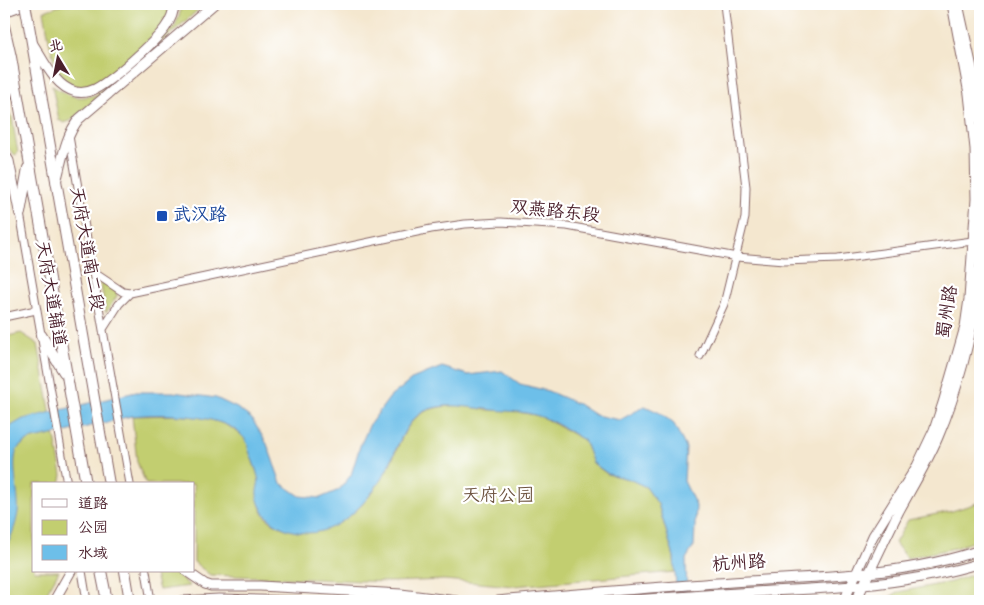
<svg xmlns="http://www.w3.org/2000/svg" width="984" height="605" font-family="Dekko,'LXGW WenKai TC',sans-serif">
<style>
.green{fill:#c2ce70;stroke:#86764e}
.water{fill:#6dbfe9;stroke:#5c6f8a}
.lines{fill:none;stroke-linecap:round;stroke-linejoin:round}
.minor-casing{stroke:#866564;stroke-width:9}
.major-casing{stroke:#866564;stroke-width:11}
.highway-casing{stroke:#866564;stroke-width:12}
.minor{stroke:#fff;stroke-width:7}
.major{stroke:#fff;stroke-width:9}
.highway{stroke:#fff;stroke-width:10}
.highway-bridge-casing{stroke:#866564;stroke-width:12;stroke-linecap:butt}
.highway-bridge{stroke:#fff;stroke-width:10}
.transit-dot{fill:#1a4fb4;stroke:#fff;stroke-width:2}
.labels{text-anchor:middle;dominant-baseline:central;stroke-width:4.5;stroke-linejoin:round;paint-order:stroke}
.street-label{font-size:18px;fill:#4a1f2b;stroke:#fff}
.transit-label{font-size:18px;fill:#164399;stroke:#fff;text-anchor:start}
.park-label{font-size:18px;fill:#6e5440;stroke:#fff}
</style>
<rect width="100%" height="100%" fill="#fff"/>
<filter id="ink" filterUnits="userSpaceOnUse"><feTurbulence type="fractalNoise" baseFrequency=".02" numOctaves="2"/><feDisplacementMap in="SourceGraphic" scale="10" xChannelSelector="R" yChannelSelector="G"/><feConvolveMatrix kernelMatrix="1 2 1 2 8 2 1 2 1" color-interpolation-filters="sRGB"/></filter>
<filter id="wash" filterUnits="userSpaceOnUse"><feTurbulence type="fractalNoise" baseFrequency=".0096" numOctaves="4" result="noise"/><feDisplacementMap in="SourceGraphic" scale="20" xChannelSelector="R" yChannelSelector="G"/><feGaussianBlur stdDeviation="1.12" result="paint"/><feColorMatrix in="noise" values="0 0 0 0 0 0 0 0 0 0 0 0 0 0 0 0 0 1.4 0 .05"/><feComposite in="paint" operator="in"/></filter>
<g filter="url(#wash)">
<rect width="100%" height="100%" fill="#f4e7cf"/>
<path class="green" d="M65 4H170C170 12 168 18 163 25 156 34 102 82 93 85 84 89 73 87 65 80 52 70 47 27 44 11Z
M180 4H205L70 121 64 123 59 120 52 86C71 96 74 100 96 95L175 26 180 13Z
M5 113H8L12 117 18 153 15 155 4 144Z
M100 280 116 291 117 296 106 313Z
M21 333 38 344 62 475 60 484H34V571H59L42 601H4V337Z
M462 405 486 410H507L540 416 584 440 593 463 607 474 629 479 646 487 658 504 674 557 675 572 514 586 444 580 389 582 210 575 194 562V484H146L137 462 132 416C164 416 209 411 236 431 239 433 245 438 247 441 251 450 252 461 256 470 257 473 258 475 259 477 260 484 256 490 258 496 259 505 262 514 269 520 278 528 297 533 308 532 345 531 371 498 388 468 398 450 404 422 424 412 436 406 450 406 462 405Z
M980 502V539L955 548 907 558 895 543 908 520 952 511Z
M154 571H172L190 586 159 590Z
M980 572V601H883L898 592 951 582Z"/>
<path class="water" d="M442 367 468 375 502 371 520 384 548 391 578 404 595 415 620 420 645 406 660 413 674 424 686 448 684 481 696 506 694 546 686 559 687 601H677L674 557 658 504 646 487 629 479 608 474 593 463 584 440C570 432 556 422 541 417 523 410 503 412 485 409 464 407 446 402 425 411 405 420 397 449 388 467 373 496 343 533 307 533 283 532 261 520 257 495 256 489 260 483 258 477 256 467 251 458 248 448 248 447 247 441 246 441 244 437 239 433 236 430 212 414 160 413 132 416 121 418 110 422 99 424 76 430 52 435 29 440 26 442 22 445 19 447 9 459 20 495 18 512 16 526 10 540 4 552V446L11 426 23 419 136 392H173L216 398 237 408 252 419 267 444 281 483 300 496 320 498 339 490 351 475 360 446 370 424 390 397 414 378Z"/>
</g>
<g filter="url(#ink)">
<g class="lines">
<g class="minor-casing">
<path id="minor" d="M69 136 130 484
M20 213 67 484
M93 272 123 292 130 293 431 229 465 224 501 222 567 226 737 257 784 261 838 259 980 240
M4 317 36 310
M103 329 119 304 130 293
M700 356 724 304 745 218 746 187 724 4
M82 571 87 601
M146 571 151 601"/>
</g>
<g class="major-casing">
<path id="major" d="M958 4 974 77 980 119
M4 12 26 4
M33 44C44 61 55 87 76 92 82 93 89 92 95 89 111 81 154 43 165 28 170 21 174 13 174 4
M4 107 8 91 10 65
M4 153 9 161 19 211
M56 182C62 161 65 136 79 119L214 4
M186 571 205 584 211 586H260L401 594 457 601
M54 601 71 571
M181 601 219 599 300 601
M498 601C576 594 654 587 732 582 815 576 901 577 980 550
M621 601C671 597 720 594 770 591 840 588 912 584 980 563
M844 601 873 536 917 466 934 430 943 403 965 327 969 299 976 199 975 149 969 94 952 4
M856 601C870 571 884 541 899 511 912 487 927 463 938 437 960 386 972 334 980 279"/>
</g>
<g class="highway-casing">
<path id="highway" d="M28 20 109 484
M4 26 11 57 86 484
M20 213 28 168
M41 335 64 372
M101 571 107 601
M125 571 130 601"/>
</g>
<use href="#minor" class="minor"/>
<use href="#major" class="major"/>
<use href="#highway" class="highway"/>
<g class="highway-bridge-casing">
<path id="highway-bridge" d="M25 4 28 20"/>
</g>
<use href="#highway-bridge" class="highway-bridge"/>
</g>
</g>
<rect class="transit-dot" x="156" y="210" width="12" height="12" rx="2.5"/>
<g class="labels">
<g class="street-label">
<text transform="translate(555 213) rotate(6)">双燕路东段</text>
<text transform="translate(85 249) rotate(80)">天府大道南二段</text>
<text transform="translate(49 294) rotate(80)">天府大道辅道</text>
<text transform="translate(949 312) rotate(-81)">蜀州路</text>
<text transform="translate(739 565) rotate(-4)">杭州路</text>
</g>
<g class="transit-label">
<text x="173" y="216">武汉路</text>
</g>
<g class="park-label">
<text x="498" y="497">天府公园</text>
</g>
</g>
<rect width="984" height="605" fill="none" stroke="#fff" stroke-width="20"/>
<rect x="32" y="482" width="162" height="90" fill="#ffffff" stroke="#b7a5aa"/>
<rect x="42" y="499" width="25" height="8" fill="#ffffff" stroke="#b7a5aa"/>
<text x="78" y="508" font-size="15" fill="#4a1f2b">道路</text>
<rect x="42" y="520" width="25" height="15" fill="#c2ce70" stroke="#b7a5aa"/>
<text x="78" y="532" font-size="15" fill="#4a1f2b">公园</text>
<rect x="42" y="545" width="25" height="15" fill="#6dbfe9" stroke="#b7a5aa"/>
<text x="78" y="558" font-size="15" fill="#4a1f2b">水域</text>
<g transform="translate(58 58) rotate(350)" stroke="#ffffff" stroke-width="4" paint-order="stroke">
<path d="M0-4L9 19L0 12L-9 19Z" fill="#4a1f2b"/>
<text y="-8" font-size="14" font-weight="bold" text-anchor="middle" fill="#4a1f2b">北</text>
</g>
</svg>
